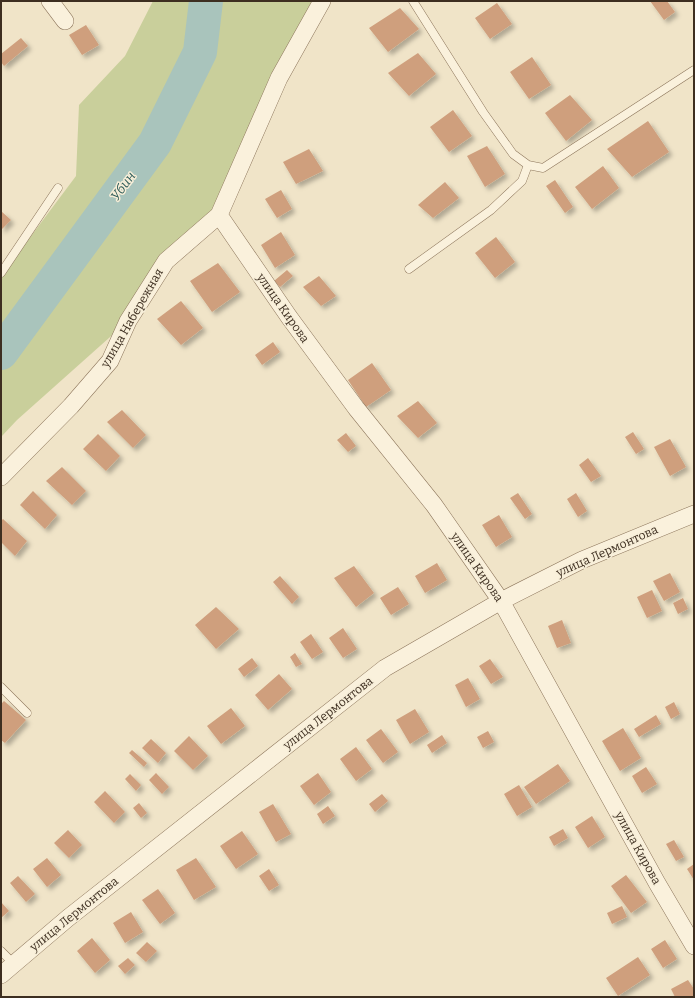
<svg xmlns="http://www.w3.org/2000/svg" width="695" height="998" font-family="Bitter,serif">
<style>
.green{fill:#c9cf9b}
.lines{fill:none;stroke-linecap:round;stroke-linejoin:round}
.river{stroke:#a9c4bc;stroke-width:34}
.building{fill:#cf9f7d;filter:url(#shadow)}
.service-casing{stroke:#8d765c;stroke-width:9}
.minor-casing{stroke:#8d765c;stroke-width:18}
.service{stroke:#faf1dc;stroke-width:8}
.minor{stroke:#faf1dc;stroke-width:17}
.labels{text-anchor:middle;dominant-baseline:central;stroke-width:3;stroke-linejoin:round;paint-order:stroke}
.street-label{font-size:12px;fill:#3d2e20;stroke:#f7eed8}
.water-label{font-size:13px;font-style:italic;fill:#2f5d5a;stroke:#f7eed8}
</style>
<defs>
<filter id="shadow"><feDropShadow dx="3.5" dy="3.5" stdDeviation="2" flood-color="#0004"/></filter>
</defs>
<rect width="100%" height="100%" fill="#f0e4c8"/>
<path class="green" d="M153 1H323L219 215 166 261 128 321 17 420 1 437V276L76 176 79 105 125 56Z"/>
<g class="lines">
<path class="river" d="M1 353 155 143 200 52 206 1"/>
</g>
<path class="building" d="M650 1H667L675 12 664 20Z
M497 3 512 24 490 39 475 18Z
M400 8 419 29 388 52 369 28Z
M86 25 99 45 82 55 69 35Z
M21 38 28 46 4 66 1 62V54Z
M418 53 436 74 409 96 388 73Z
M532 57 551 85 529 99 510 72Z
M570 95 592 120 566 141 545 113Z
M453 110 472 136 449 152 430 127Z
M648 121 669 152 632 177 607 149Z
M487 146 505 174 485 187 467 156Z
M309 149 323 171 296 184 283 162Z
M603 166 619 188 592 209 575 187Z
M555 180 573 207 565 213 546 186Z
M445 182 459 198 433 218 418 205Z
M281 190 292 209 277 218 265 199Z
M1 211 11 220 1 230Z
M281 232 295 255 275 268 261 245Z
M496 237 515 262 495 278 475 253Z
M218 263 240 292 212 312 190 281Z
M287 270 293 276 280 287 274 281Z
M319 276 336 296 321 306 303 287Z
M181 301 203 328 181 345 157 319Z
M273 342 280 352 262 365 255 355Z
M372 363 391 390 366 407 348 380Z
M418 401 437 423 418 438 397 416Z
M122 410 146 435 133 448 107 422Z
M633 432 644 449 636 454 625 437Z
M346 433 356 446 348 452 337 440Z
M98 434 120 456 106 471 83 449Z
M670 439 686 467 670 476 654 447Z
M588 458 601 476 591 482 579 465Z
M62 467 86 491 72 505 46 481Z
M33 491 57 515 45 529 20 505Z
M518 493 532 514 525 519 510 498Z
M576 493 587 511 578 517 567 499Z
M499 515 512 537 496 547 482 525Z
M3 519 27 541 15 556 1 542V521Z
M437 563 447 580 425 593 415 576Z
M354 566 374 593 356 607 334 578Z
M670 573 680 592 664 601 653 581Z
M280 576 299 597 292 604 273 582Z
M398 587 409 604 391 615 380 598Z
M652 590 662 611 647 618 637 597Z
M683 598 688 609 678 614 673 603Z
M216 607 239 629 216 649 195 625Z
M562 620 571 643 557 648 548 626Z
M343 628 357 649 343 658 329 638Z
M311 634 323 652 312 659 300 642Z
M295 653 302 664 296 667 290 657Z
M252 658 258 666 244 677 238 669Z
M490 659 503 677 491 684 479 666Z
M279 674 292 689 268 710 255 695Z
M468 678 480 699 466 707 455 685Z
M4 701 26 720 5 743 1 740V704Z
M674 702 680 714 671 719 665 707Z
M231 708 245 726 221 744 207 726Z
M415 709 429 732 410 744 396 720Z
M656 715 661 724 639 737 634 729Z
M623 728 641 758 620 771 602 741Z
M381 729 398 752 383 763 366 740Z
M488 731 494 742 483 748 477 737Z
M442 735 447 743 432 753 427 745Z
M189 736 208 756 193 770 174 751Z
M151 739 166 753 158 763 142 748Z
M356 747 372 769 356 781 340 759Z
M132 750 147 763 144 767 129 753Z
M558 764 570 781 536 804 524 787Z
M646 767 657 784 642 793 632 776Z
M156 773 169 787 162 794 149 780Z
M318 773 331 792 314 805 300 786Z
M130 774 141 785 136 791 125 779Z
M519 785 532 807 517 816 504 794Z
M105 791 125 812 114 823 94 802Z
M382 794 388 801 375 812 369 804Z
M139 803 147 813 141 818 133 808Z
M273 804 291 834 276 842 259 812Z
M328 806 335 816 323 824 317 814Z
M592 816 605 837 588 848 575 827Z
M563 829 568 838 554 846 549 837Z
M68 830 82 845 69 858 54 843Z
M242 831 258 854 236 869 220 846Z
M674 840 684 857 676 861 666 844Z
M47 858 61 875 47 887 33 869Z
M196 858 216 887 194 900 176 870Z
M694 864V880L687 869Z
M269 869 279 885 269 891 259 876Z
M626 875 647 902 631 913 611 886Z
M18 876 35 894 26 902 10 883Z
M158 889 175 913 160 924 142 900Z
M1 902 9 911 1 918Z
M622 906 627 917 612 924 607 913Z
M131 912 143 932 125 943 113 923Z
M92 938 110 960 95 973 77 951Z
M665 940 677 959 663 968 651 949Z
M147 942 157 951 146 962 136 953Z
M638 957 650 975 618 996 606 978Z
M128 958 135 965 125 974 118 966Z
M688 980 694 989V997H675L671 989Z"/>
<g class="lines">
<g class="service-casing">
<path id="service" d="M413 1 483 112 513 154 528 165 543 168 694 70
M409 269 491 210 522 181 528 165
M1 273 58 188
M1 687 27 713
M1 951 14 964"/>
</g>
<g class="minor-casing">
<path id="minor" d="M50 1 65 21
M219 215 289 317 356 408 434 505 501 601 657 883 694 946
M1 477 71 406 110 361 128 321 166 261 219 215 279 78 322 1
M1 975 68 918 385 668 501 601 582 560 694 514"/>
</g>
<use href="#service" class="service"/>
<use href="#minor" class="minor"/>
</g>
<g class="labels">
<g class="street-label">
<text transform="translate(283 308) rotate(55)">улица Кирова</text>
<text transform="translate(132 318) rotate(-60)">улица Набережная</text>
<text transform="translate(607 551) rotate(-24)">улица Лермонтова</text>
<text transform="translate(477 567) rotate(55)">улица Кирова</text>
<text transform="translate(328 713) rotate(-38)">улица Лермонтова</text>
<text transform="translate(638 848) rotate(61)">улица Кирова</text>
<text transform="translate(74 914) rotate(-39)">улица Лермонтова</text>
</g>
<g class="water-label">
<text transform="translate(123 186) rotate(-54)">Убин</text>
</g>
</g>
<rect width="695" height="998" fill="none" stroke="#3d2e20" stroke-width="4"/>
</svg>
